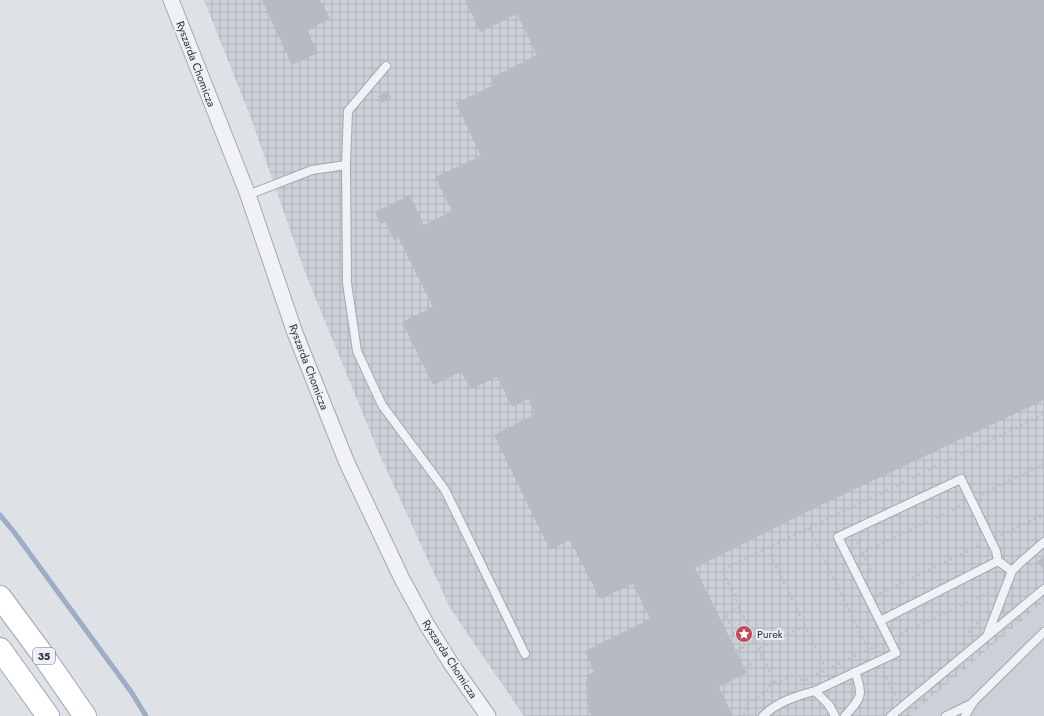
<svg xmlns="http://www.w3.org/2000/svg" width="1044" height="716" font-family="Jost,sans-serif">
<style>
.built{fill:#ccd0d8}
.industrial{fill:url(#industrial-grid)}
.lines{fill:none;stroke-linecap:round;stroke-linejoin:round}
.stream{stroke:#9cadc4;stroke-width:5}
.building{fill:#b6bac3}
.lane-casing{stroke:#a4a8b0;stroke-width:10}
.street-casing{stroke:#a4a8b0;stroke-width:17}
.primary-casing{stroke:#9ea5b1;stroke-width:24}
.path{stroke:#bcbfc5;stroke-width:2.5;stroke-dasharray:3 3;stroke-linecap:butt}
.lane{stroke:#f0f2f5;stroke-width:8}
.street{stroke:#f0f2f5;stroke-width:15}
.primary{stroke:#fff;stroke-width:22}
.labels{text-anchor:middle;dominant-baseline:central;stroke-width:4;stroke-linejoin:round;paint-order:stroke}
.shield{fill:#edf0f4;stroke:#646973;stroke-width:1}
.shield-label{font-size:10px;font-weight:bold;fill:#292f3c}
.street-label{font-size:11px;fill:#292f3c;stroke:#edf0f4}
.poi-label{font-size:11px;fill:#292f3c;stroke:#edf0f4;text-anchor:start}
</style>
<defs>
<pattern id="industrial-grid" width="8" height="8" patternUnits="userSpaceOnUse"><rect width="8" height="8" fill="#ccd0d8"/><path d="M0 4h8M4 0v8" fill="none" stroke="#afb3ba"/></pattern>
</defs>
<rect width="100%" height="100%" fill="#dee1e6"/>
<path class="built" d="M1044 602V716H910Z"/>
<path class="industrial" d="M204 0H1044V602L910 716H524L450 608 378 451 305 272 252 121Z"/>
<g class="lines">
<path class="stream" d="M0 515 14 532 132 693 146 716"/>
</g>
<path class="building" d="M262 0H320L330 19 307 30 318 53 292 65Z
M465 0H1044V400L817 507 695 568 747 673 719 687 733 716H591L587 704 586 682 588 675 594 672 585 651 650 619 633 584 600 599 570 540 550 550 494 435 535 414 528 399 512 407 497 377 471 389 461 372 433 385 402 322 433 307 398 237 394 240 385 222 381 224 375 212 410 195 424 225 452 211 435 177 481 156 456 103 494 85 491 78 537 55 517 14 480 32Z
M388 91 391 98 381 103 378 96Z
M1044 556V570L1037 562Z"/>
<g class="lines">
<g class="lane-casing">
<path id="lane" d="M386 66 348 111 346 165 347 283 357 351 382 405 445 490 525 654
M248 195 312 170 346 165
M998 561 1012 571
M987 636 1012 571 1021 562 1044 542
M815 691 896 653 838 537 961 479 996 551 998 561 880 621
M763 716C777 702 796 696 815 691L829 705 835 716
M845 716C861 698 864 695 855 672
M891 716 1044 589
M946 716 973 703
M965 716 973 702 1044 632"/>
</g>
<g class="street-casing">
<path id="street" d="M171 0 248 195 295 333 347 463 402 579 427 625 452 665 488 716"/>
</g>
<g class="primary-casing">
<path id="primary" d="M0 597 40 651 85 716
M0 649 48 716"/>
</g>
<path class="path" d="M982 494 1044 464
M809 528 868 649
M1001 535 1044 514
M857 542 871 570
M770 554 826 669
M860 554 960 506
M879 594 981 545
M740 607 725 614 742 648 756 641
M968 633 978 622
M900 634 990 592
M760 648 805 626
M736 651 742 648
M744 668 764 657
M883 671 891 687 896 695 898 694
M775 683 722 570 1044 414
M744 716 749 701 766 693 769 686 795 674 799 679 803 681 878 645"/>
<use href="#lane" class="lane"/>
<use href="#street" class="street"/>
<use href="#primary" class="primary"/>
</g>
<defs>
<g id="sight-disc" transform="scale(0.9)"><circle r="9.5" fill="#c24c58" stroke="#edf0f4"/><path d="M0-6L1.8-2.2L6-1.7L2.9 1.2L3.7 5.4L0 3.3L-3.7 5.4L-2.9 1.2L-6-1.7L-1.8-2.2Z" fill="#fff"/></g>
</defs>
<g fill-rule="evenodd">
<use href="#sight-disc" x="744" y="634"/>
</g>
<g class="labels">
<rect class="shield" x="33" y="648" width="22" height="16" rx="3"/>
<g class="shield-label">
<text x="44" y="656">35</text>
</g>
<g class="street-label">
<text transform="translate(196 64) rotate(69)">Ryszarda Chomicza</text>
<text transform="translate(309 367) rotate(69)">Ryszarda Chomicza</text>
<text transform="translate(450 659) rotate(57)">Ryszarda Chomicza</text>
</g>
<g class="poi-label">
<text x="757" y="634">Purek</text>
</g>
</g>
</svg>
